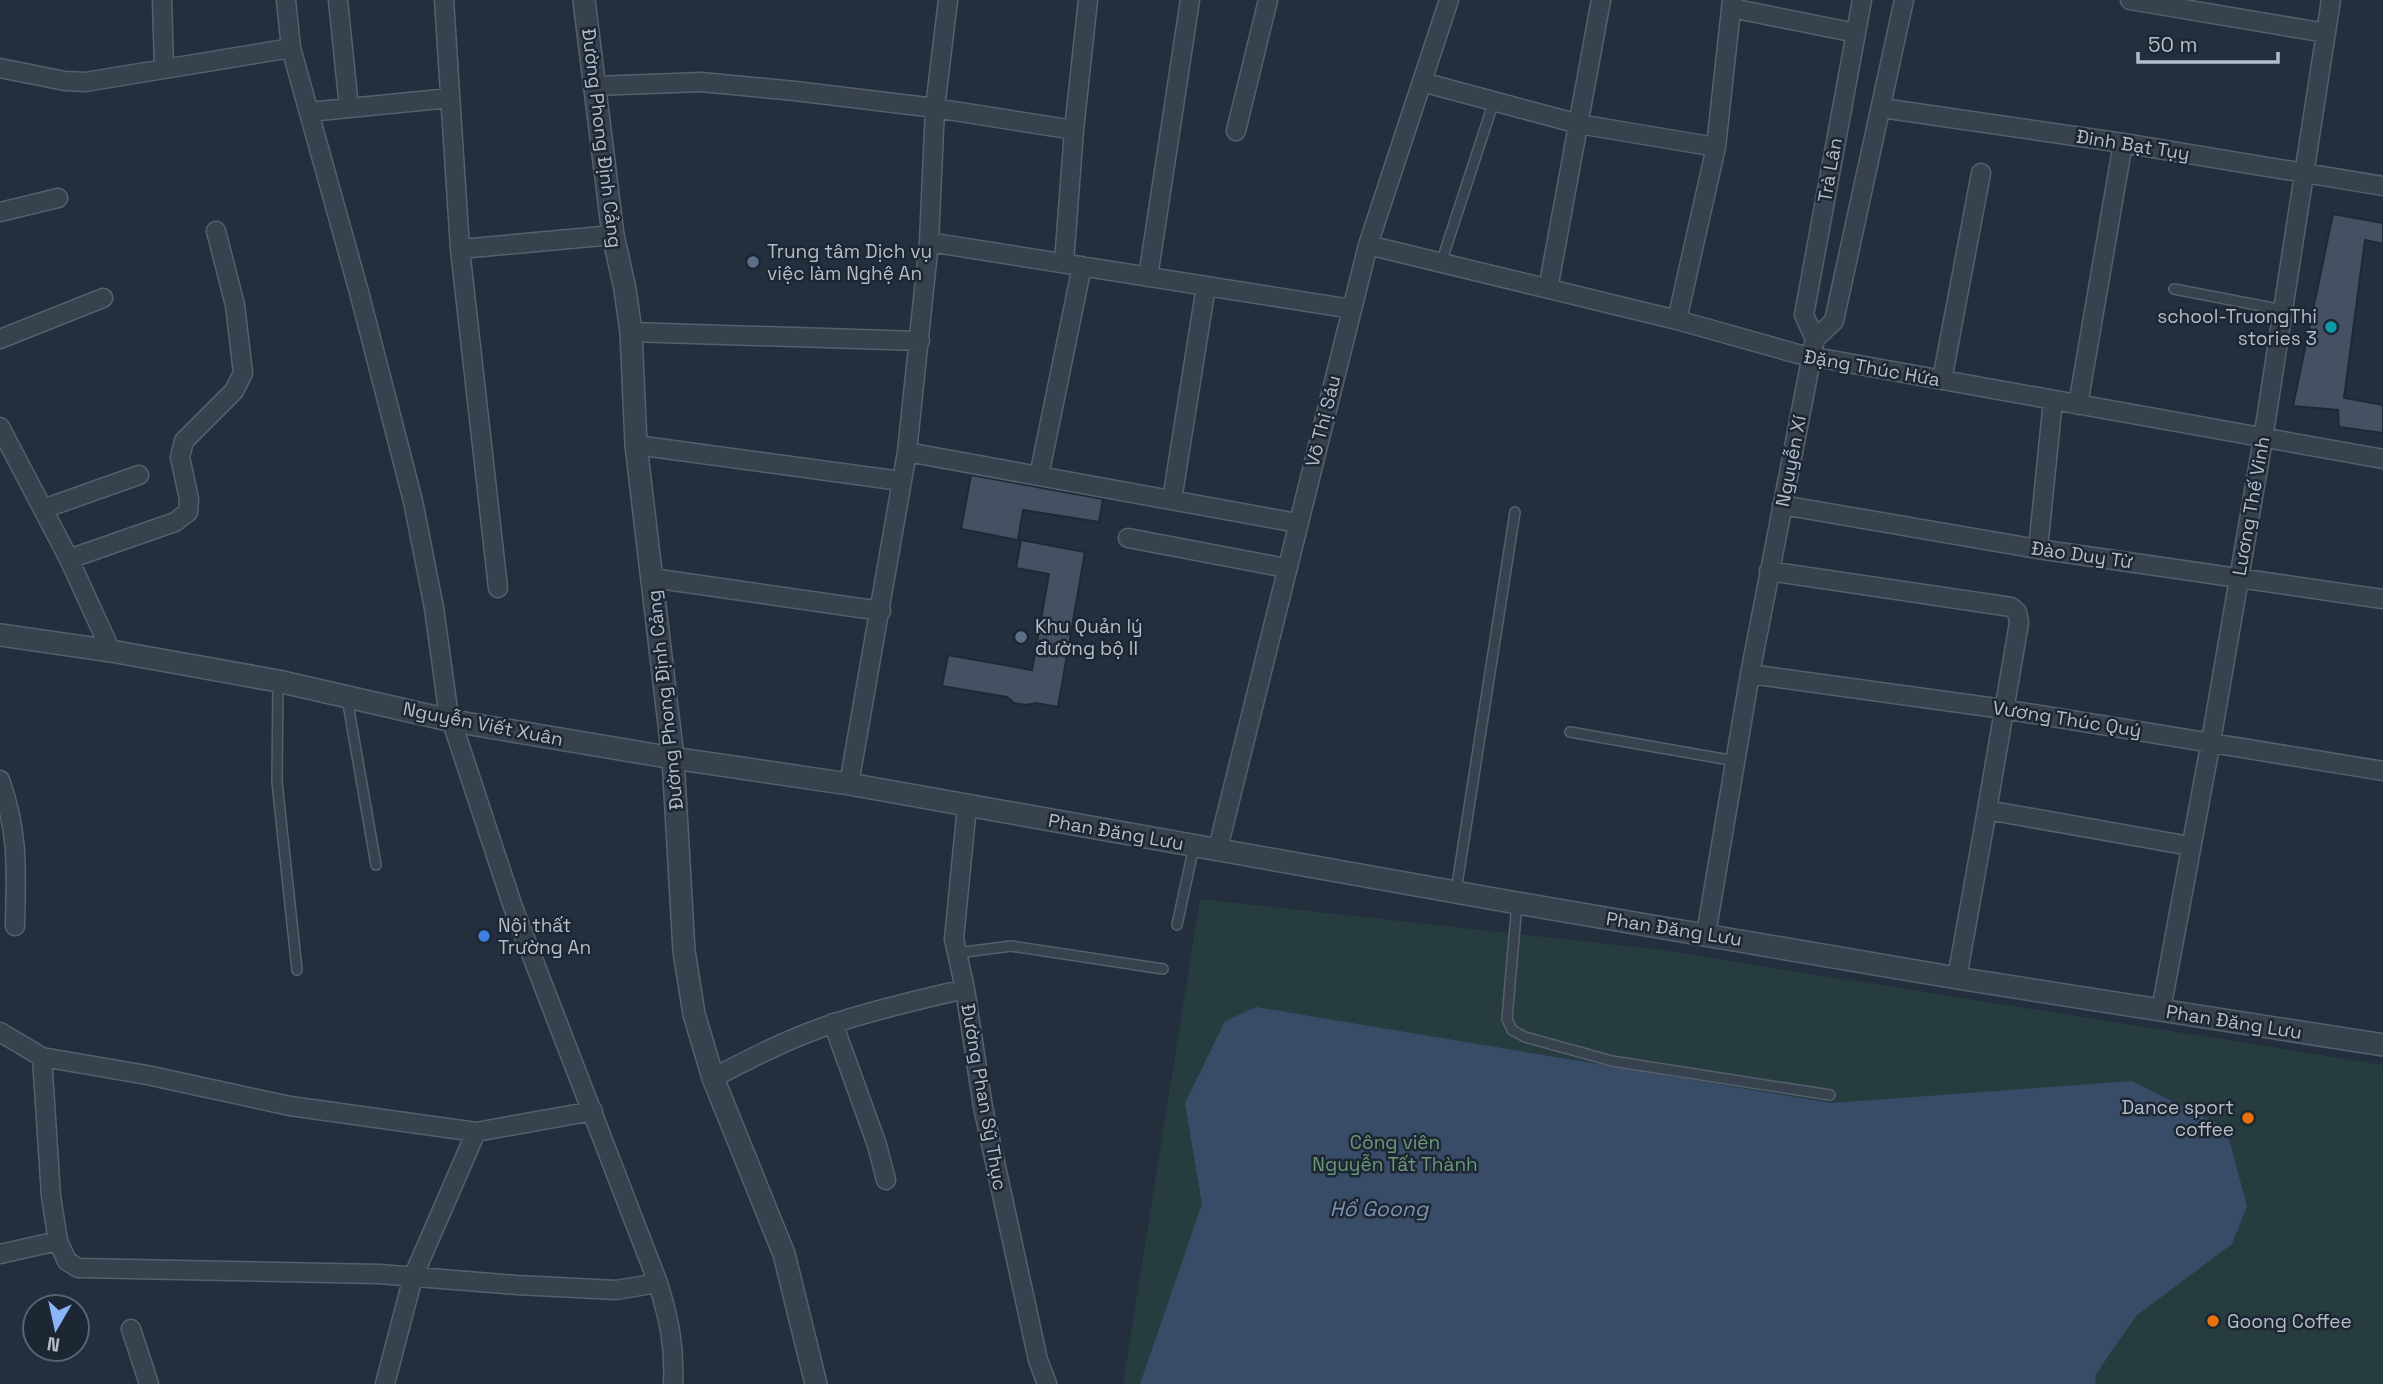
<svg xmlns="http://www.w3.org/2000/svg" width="2383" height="1384" font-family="'Space Grotesk',sans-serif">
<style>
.green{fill:#263c3f}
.water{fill:#394c67}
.building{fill:#455162;stroke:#1f2835;stroke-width:2}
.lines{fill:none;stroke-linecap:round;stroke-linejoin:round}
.service-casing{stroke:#565f6c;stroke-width:12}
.minor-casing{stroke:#565f6c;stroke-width:21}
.tertiary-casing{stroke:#565f6c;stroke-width:24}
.service{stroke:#38414e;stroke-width:9}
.minor{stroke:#38414e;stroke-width:18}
.tertiary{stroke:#38414e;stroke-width:21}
.service-dot{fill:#5c6f8a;stroke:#1d2633;stroke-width:2.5}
.culture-dot{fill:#0f9aa8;stroke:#1d2633;stroke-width:2.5}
.shop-dot{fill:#3f7fe0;stroke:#1d2633;stroke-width:2.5}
.food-dot{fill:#e8710a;stroke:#1d2633;stroke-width:2.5}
.labels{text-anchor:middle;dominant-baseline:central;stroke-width:5;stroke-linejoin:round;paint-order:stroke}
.street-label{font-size:19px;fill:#b4bcc9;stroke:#1d2633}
.poi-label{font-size:19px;fill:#b4bcc9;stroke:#1d2633;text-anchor:start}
.park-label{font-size:19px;fill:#6b9a76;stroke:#1d2633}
.water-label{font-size:21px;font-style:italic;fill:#7c92b1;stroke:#1d2633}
</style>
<rect width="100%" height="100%" fill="#242f3e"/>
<path class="green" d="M1200 899 1661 950 2383 1065V1384H1123Z"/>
<path class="water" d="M1256 1007 1831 1103 2132 1081 2226 1128 2247 1206 2232 1244 2136 1316 2096 1374 2095 1384H1140L1202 1204 1185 1103 1225 1021Z"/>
<path class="building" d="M2333 214 2383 223V244L2365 240 2344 398 2383 405V433L2339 427 2338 410 2293 406Z
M971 475 1103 499 1099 522 1023 510 1018 540 961 529Z
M1021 540 1085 552 1058 707 1036 703 1026 705 1014 703 1007 697 942 686 948 655 1032 670 1049 574 1016 568Z"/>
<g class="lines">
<g class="service-casing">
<path id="service" d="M1441 263 1494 101
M2174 289 2283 310
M278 682 277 782 297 970
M347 698 376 865
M1570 732 1735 761
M1456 891 1515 512
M1517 903 1507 1019 1512 1030 1525 1037 1612 1061 1830 1095
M1177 925 1194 846
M957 953 1011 946 1163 969"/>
</g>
<g class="minor-casing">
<path id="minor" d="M162 0 164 68
M286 0 291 48 359 292 413 501 434 608 448 710 513 907 658 1283C669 1319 675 1346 673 1384
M338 0 349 108
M444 0 460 249 498 588
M2130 0 2326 33
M1731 8 1856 33
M0 68 65 81 85 82 291 48
M1422 82 1579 124 1716 147
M595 86 701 82 795 91 935 108 1074 130
M1882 108 2123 143 2383 186
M309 112 450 98
M1236 131 1268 0
M0 212 58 198
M929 242 1352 309
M1368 245 1677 320 1798 354 2383 459
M460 249 613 235
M1064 263 1074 130 1088 0
M1148 277 1190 0
M1548 289 1601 0
M1677 320 1716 147 1732 0
M631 332 920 341
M0 339 103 298
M1815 339 1804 315 1862 0
M1942 380 1981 173
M2078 405 2123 143
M0 427 69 559 111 651
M636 445 901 481
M907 452 1297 523
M1039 476 1082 266
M1172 500 1206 286
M1782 505 2038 549 2383 599
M43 509 139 475
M1128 538 1286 568
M2038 549 2053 400
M69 559 175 522 188 512 189 499 180 457 184 441 234 391 243 373 235 305 216 231
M1769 571 2011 607 2017 612 2019 623 1987 810 2190 846
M652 578 881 611
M1750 674 2003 709 2383 771
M0 780C19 834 16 870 15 926
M849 784 907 452 929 242 935 108 948 0
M967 806 954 939 965 989 983 1107 1038 1360 1047 1384
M1218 848 1368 245 1449 0
M1706 934 1750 674 1815 339 1834 321 1904 0
M1957 978 1987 810
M2161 1010 2211 741 2263 439 2331 0
M833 1023 877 1145 886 1180
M0 1032 42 1057 147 1075 290 1106 476 1132 593 1111
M42 1057 51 1196 58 1241 67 1261 78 1268 379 1274 517 1285 616 1290 658 1283
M713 1078C753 1057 792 1037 835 1023 878 1009 921 999 965 989
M0 1254 58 1241
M131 1329 149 1384
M385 1384 413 1277 476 1132"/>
</g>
<g class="tertiary-casing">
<path id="tertiary" d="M584 0 613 235 625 289 631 332 636 445 673 758 684 951 694 1014 713 1078 784 1254 816 1384
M0 635 111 651 278 681 453 721 673 758 849 784 1517 903 1957 978 2383 1045"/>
</g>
<use href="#service" class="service"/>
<use href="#minor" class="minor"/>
<use href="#tertiary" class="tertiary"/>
</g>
<g class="service-dot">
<circle cx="753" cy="262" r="7"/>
<circle cx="1021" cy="637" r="7"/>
</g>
<circle class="culture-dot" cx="2331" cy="327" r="7"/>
<circle class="shop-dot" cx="484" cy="936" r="7"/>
<g class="food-dot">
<circle cx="2248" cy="1118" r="7"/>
<circle cx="2213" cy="1321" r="7"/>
</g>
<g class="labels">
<g class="street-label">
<text transform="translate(602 138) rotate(83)">Đường Phong Định Cảng</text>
<text transform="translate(2133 145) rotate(9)">Đinh Bạt Tụy</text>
<text transform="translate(1830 170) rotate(-80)">Trà Lân</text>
<text transform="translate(1872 368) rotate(10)">Đặng Thúc Hứa</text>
<text transform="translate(1323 421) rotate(-76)">Võ Thị Sáu</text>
<text transform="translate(1791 461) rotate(-79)">Nguyễn Xí</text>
<text transform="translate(2251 506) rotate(-80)">Lương Thế Vinh</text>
<text transform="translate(2082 555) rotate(8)">Đào Duy Từ</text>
<text transform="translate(665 700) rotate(-96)">Đường Phong Định Cảng</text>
<text transform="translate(2067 719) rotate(9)">Vương Thúc Quý</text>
<text transform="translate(483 724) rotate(11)">Nguyễn Viết Xuân</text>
<text transform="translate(1116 832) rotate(10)">Phan Đăng Lưu</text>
<text transform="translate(1674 929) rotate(9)">Phan Đăng Lưu</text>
<text transform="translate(2234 1022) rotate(9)">Phan Đăng Lưu</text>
<text transform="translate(984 1097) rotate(80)">Đường Phan Sỹ Thục</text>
</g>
<g class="poi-label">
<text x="767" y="251">Trung tâm Dịch vụ<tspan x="767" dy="22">việc làm Nghệ An</tspan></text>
<text x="2317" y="316" text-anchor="end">school-TruongThi<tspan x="2317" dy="22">stories 3</tspan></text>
<text x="1035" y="626">Khu Quản lý<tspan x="1035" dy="22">đường bộ II</tspan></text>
<text x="498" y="925">Nội thất<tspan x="498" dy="22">Trường An</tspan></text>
<text x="2234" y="1107" text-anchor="end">Dance sport<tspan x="2234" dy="22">coffee</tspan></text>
<text x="2227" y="1321">Goong Coffee</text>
</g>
<g class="park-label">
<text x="1395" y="1142">Công viên<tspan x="1395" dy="22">Nguyễn Tất Thành</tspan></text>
</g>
<g class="water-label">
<text x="1379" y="1208">Hồ Goong</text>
</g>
</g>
<g transform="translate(56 1328) rotate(189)"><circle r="33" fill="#1d2633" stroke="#59626f" stroke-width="2"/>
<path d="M0-5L12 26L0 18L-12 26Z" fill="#8ab4f8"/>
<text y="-10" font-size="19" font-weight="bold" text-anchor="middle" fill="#b4bcc9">N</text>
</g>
<path d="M2138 52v10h140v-10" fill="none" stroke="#b4bcc9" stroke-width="3.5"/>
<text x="2148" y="52" font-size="21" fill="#b4bcc9" stroke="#1d2633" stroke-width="5" paint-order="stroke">50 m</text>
</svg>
